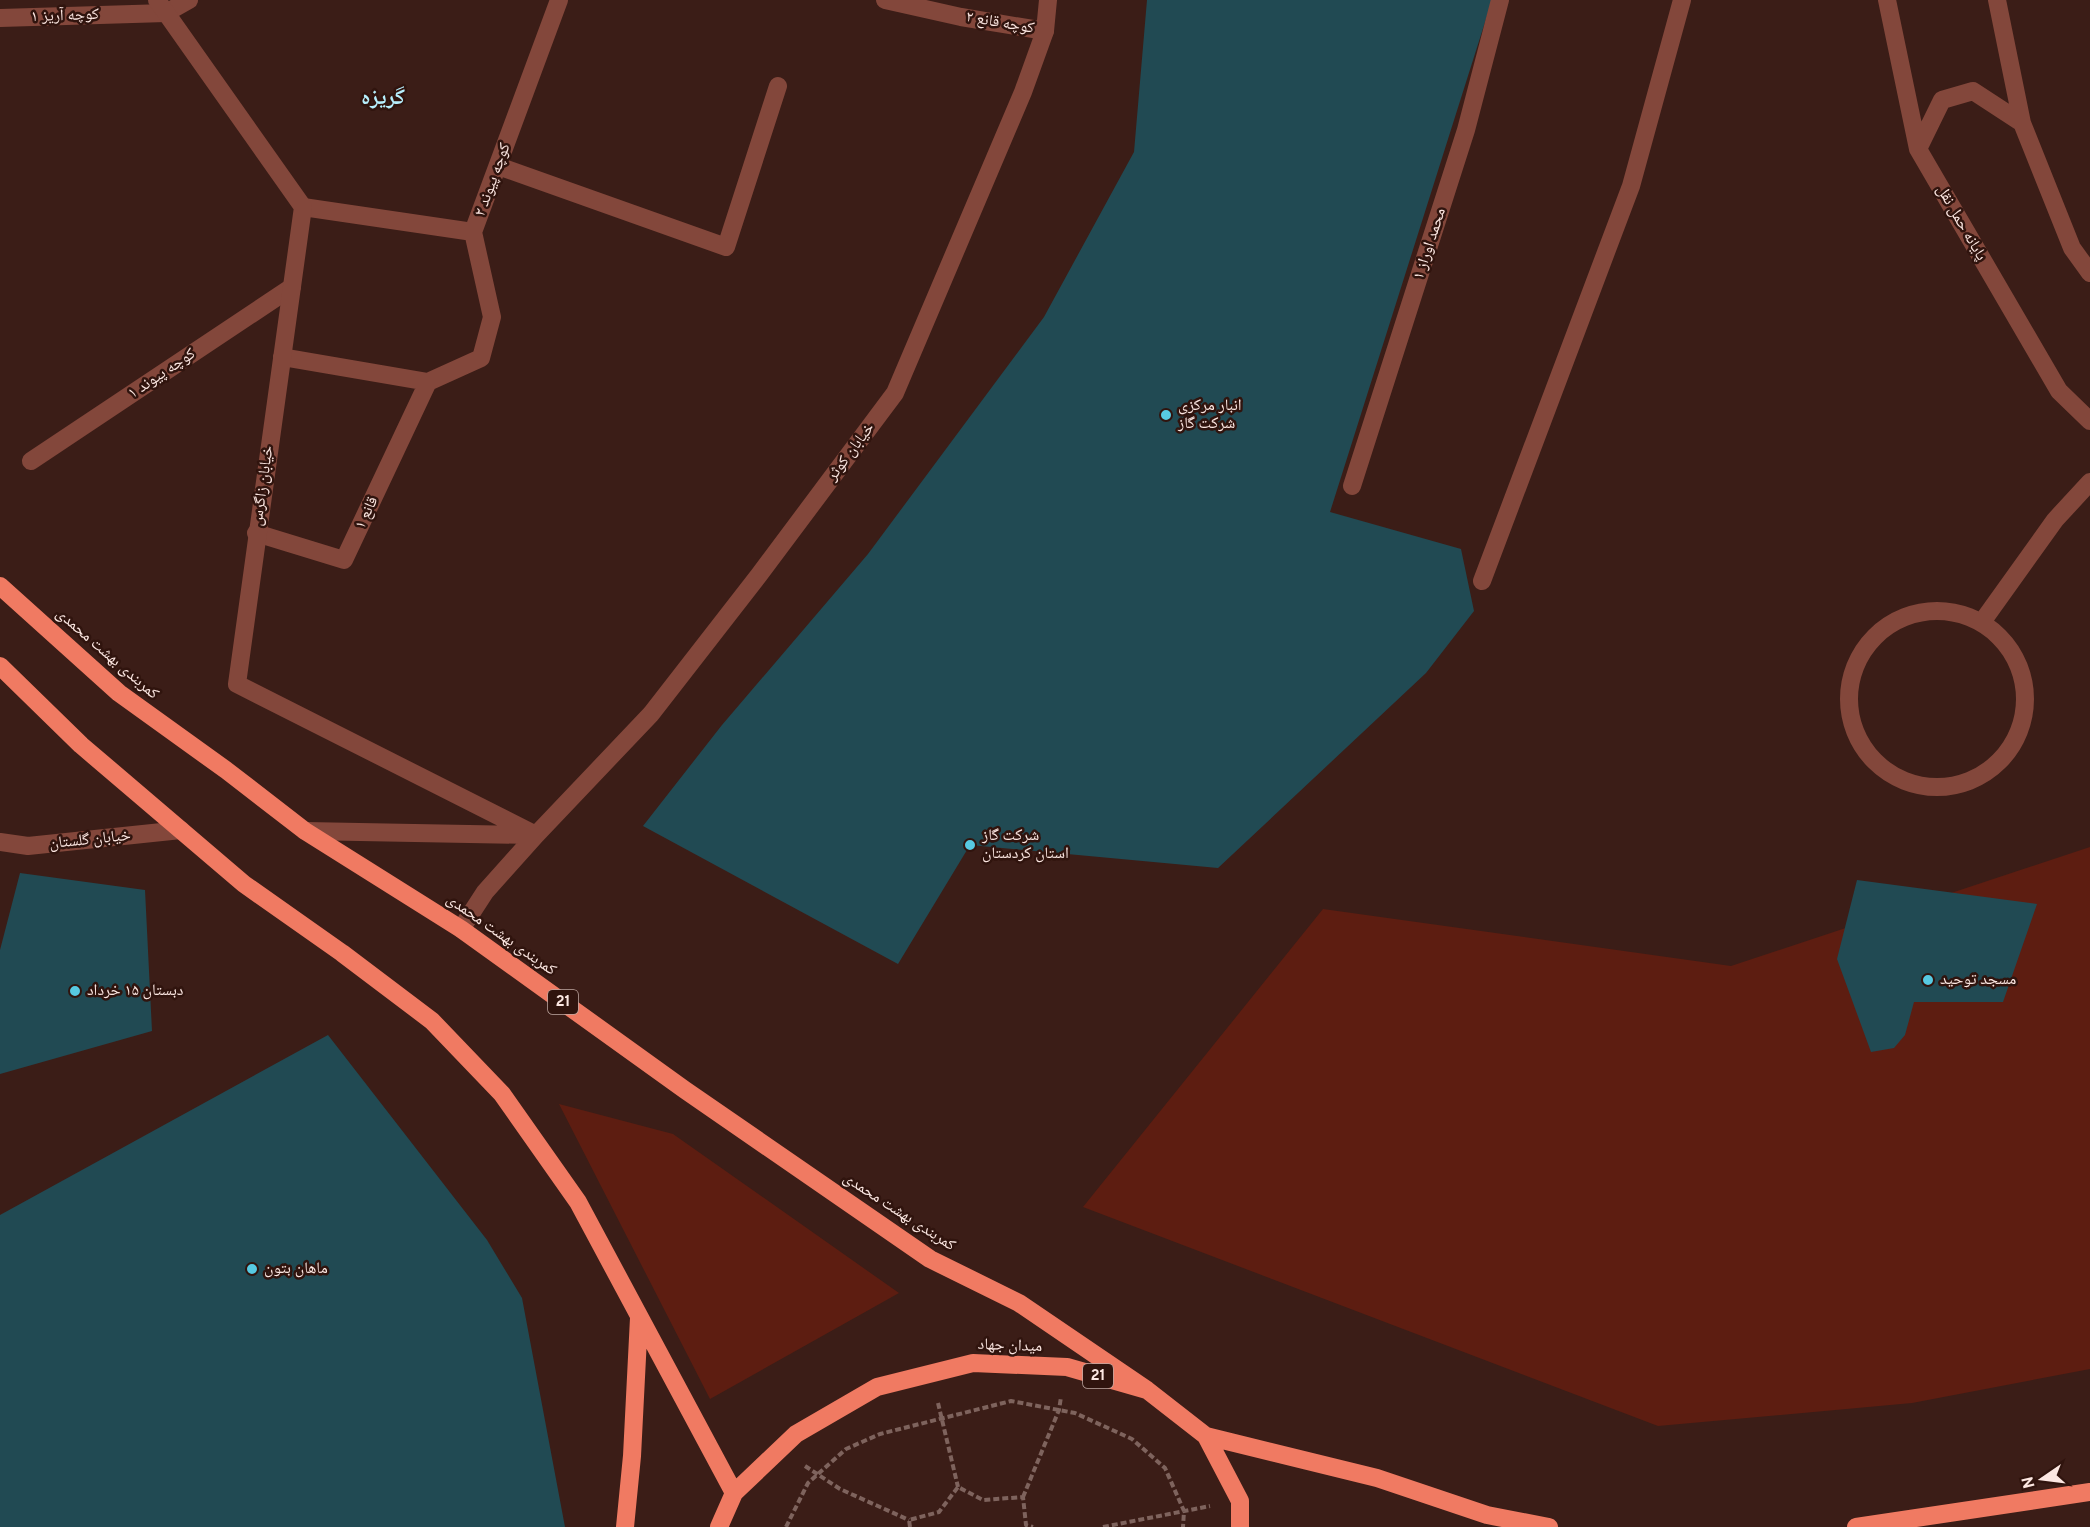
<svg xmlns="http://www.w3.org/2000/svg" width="2090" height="1527" font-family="Overpass,'Noto Naskh Arabic',sans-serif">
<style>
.green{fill:#5d1d11}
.building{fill:#214a53}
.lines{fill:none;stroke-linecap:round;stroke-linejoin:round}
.path{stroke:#7e635d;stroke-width:4;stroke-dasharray:6 3;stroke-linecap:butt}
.lane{stroke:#83473b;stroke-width:18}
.street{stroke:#83473b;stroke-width:18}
.highway{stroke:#f07a62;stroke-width:18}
.poi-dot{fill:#57c9e1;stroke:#30140e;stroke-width:2}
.labels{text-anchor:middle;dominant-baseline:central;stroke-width:5;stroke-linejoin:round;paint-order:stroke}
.shield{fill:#30140e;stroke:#bfa8a2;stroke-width:1.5}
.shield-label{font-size:15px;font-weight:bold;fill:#fce7e2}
.street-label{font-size:16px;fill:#fce7e2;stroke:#30140e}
.poi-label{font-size:16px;fill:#fce7e2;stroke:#30140e;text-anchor:start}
.district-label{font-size:22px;font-weight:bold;fill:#b6eefc;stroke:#30140e}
</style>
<rect width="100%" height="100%" fill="#3b1d17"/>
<path class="green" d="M2090 847V1369L1912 1403 1658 1426 1083 1207 1323 909 1731 966Z
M559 1104 673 1134 899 1293 710 1399Z"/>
<path class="building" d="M1147 0H1492L1330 512 1461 549 1474 611 1426 673 1218 868 970 845 898 964 643 826 722 725 868 554 1044 317 1134 152Z
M20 873 145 890 152 1031 0 1074V950Z
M1857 880 2037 904 2003 1002H1914L1905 1035 1894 1048 1871 1052 1837 959Z
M328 1035 487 1240 522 1298 565 1527H0V1215Z"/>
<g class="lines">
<path class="path" d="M938 1403 958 1487
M805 1466 840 1489 909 1520
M1023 1497 1059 1410 1061 1397
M786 1527 808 1483 846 1449 880 1434 1011 1401 1075 1413 1132 1439 1165 1468 1184 1511 1183 1527
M910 1527 909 1520 939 1512 958 1487 983 1500 1023 1497 1026 1525 1033 1527
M1103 1527 1210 1506"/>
<path class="lane" d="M885 0 961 17 1045 31
M1887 0 1918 149 2059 391 2090 421
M1997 0 2022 123 2072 248 2090 273
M0 18 166 13 189 0
M1918 149 1942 100 1973 91 2022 123
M303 207 473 232 559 0
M282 357 428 382 481 358 492 317 473 232
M31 461 292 287
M1352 486 1466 130 1500 0
M256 533 344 560 428 382
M1482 581 1631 186 1682 0
M1849 699a88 88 0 1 1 176 0a88 88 0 1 1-176 0Z
M1982 622 2055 520 2090 482"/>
<path class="street" d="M157 0 303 207 237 684 536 835
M498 166 726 247 778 86
M305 831 531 835
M0 842 28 846 181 830
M461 929 485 892 536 835 651 714 759 575 895 393 1023 92 1045 31 1048 0"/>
<path class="highway" d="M0 586 119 693 226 770 305 831 461 929 685 1090 930 1259 1019 1303 1147 1390
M0 666 81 745 244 884 342 953 432 1021 502 1094 578 1202 734 1493
M1206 1436 1377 1478 1487 1515 1549 1527
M625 1527 632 1456 639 1318
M719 1527 734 1493 796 1434 877 1387 973 1363 1067 1367 1147 1390 1206 1436 1240 1501V1527
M1856 1527 2090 1492"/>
</g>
<g class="poi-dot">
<circle cx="1166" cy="415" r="6"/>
<circle cx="970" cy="845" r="6"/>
<circle cx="1928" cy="980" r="6"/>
<circle cx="75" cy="991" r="6"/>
<circle cx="252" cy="1269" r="6"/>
</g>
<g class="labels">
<g class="shield">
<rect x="548" y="990" width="30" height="24" rx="4.5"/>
<rect x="1083" y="1364" width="30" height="24" rx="4.5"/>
</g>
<g class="shield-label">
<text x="563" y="1002">21</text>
<text x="1098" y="1376">21</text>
</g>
<g class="street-label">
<text transform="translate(65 16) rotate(-2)">کوچه آریز ۱</text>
<text transform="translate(1000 23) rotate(10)">کوچه قانع ۲</text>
<text transform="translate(493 180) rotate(-70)">کوچه پیوند ۲</text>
<text transform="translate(1961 223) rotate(60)">پایانه حمل نقل</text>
<text transform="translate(1430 244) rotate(-72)">محمد اوراز ۱</text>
<text transform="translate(162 374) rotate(-34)">کوچه پیوند ۱</text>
<text transform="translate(851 452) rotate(-53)">خیابان کوثر</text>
<text transform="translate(263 486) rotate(-82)">خیابان زاگرس</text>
<text transform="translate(367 513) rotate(-65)">قانع ۱</text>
<text transform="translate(107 654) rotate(41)">کمربندی بهشت محمدی</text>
<text transform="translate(90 840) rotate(-6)">خیابان گلستان</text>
<text transform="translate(501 935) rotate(35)">کمربندی بهشت محمدی</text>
<text transform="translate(899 1212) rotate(33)">کمربندی بهشت محمدی</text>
<text transform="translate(1010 1346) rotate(2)">میدان جهاد</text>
</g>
<g class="poi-label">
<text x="1178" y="406">انبار مرکزی<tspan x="1178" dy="18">شرکت گاز</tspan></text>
<text x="982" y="836">شرکت گاز<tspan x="982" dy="18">استان کردستان</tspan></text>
<text x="1940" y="980">مسجد توحید</text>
<text x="87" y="991">دبستان ۱۵ خرداد</text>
<text x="264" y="1269">ماهان بتون</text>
</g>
<g class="district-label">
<text x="383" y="98">گریزه</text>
</g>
</g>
<g transform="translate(2042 1479) rotate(256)" stroke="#30140e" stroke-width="4.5" paint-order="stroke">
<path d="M0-4.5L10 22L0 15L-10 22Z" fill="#fce7e2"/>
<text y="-9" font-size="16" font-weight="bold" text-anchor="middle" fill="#fce7e2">N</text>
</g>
</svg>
